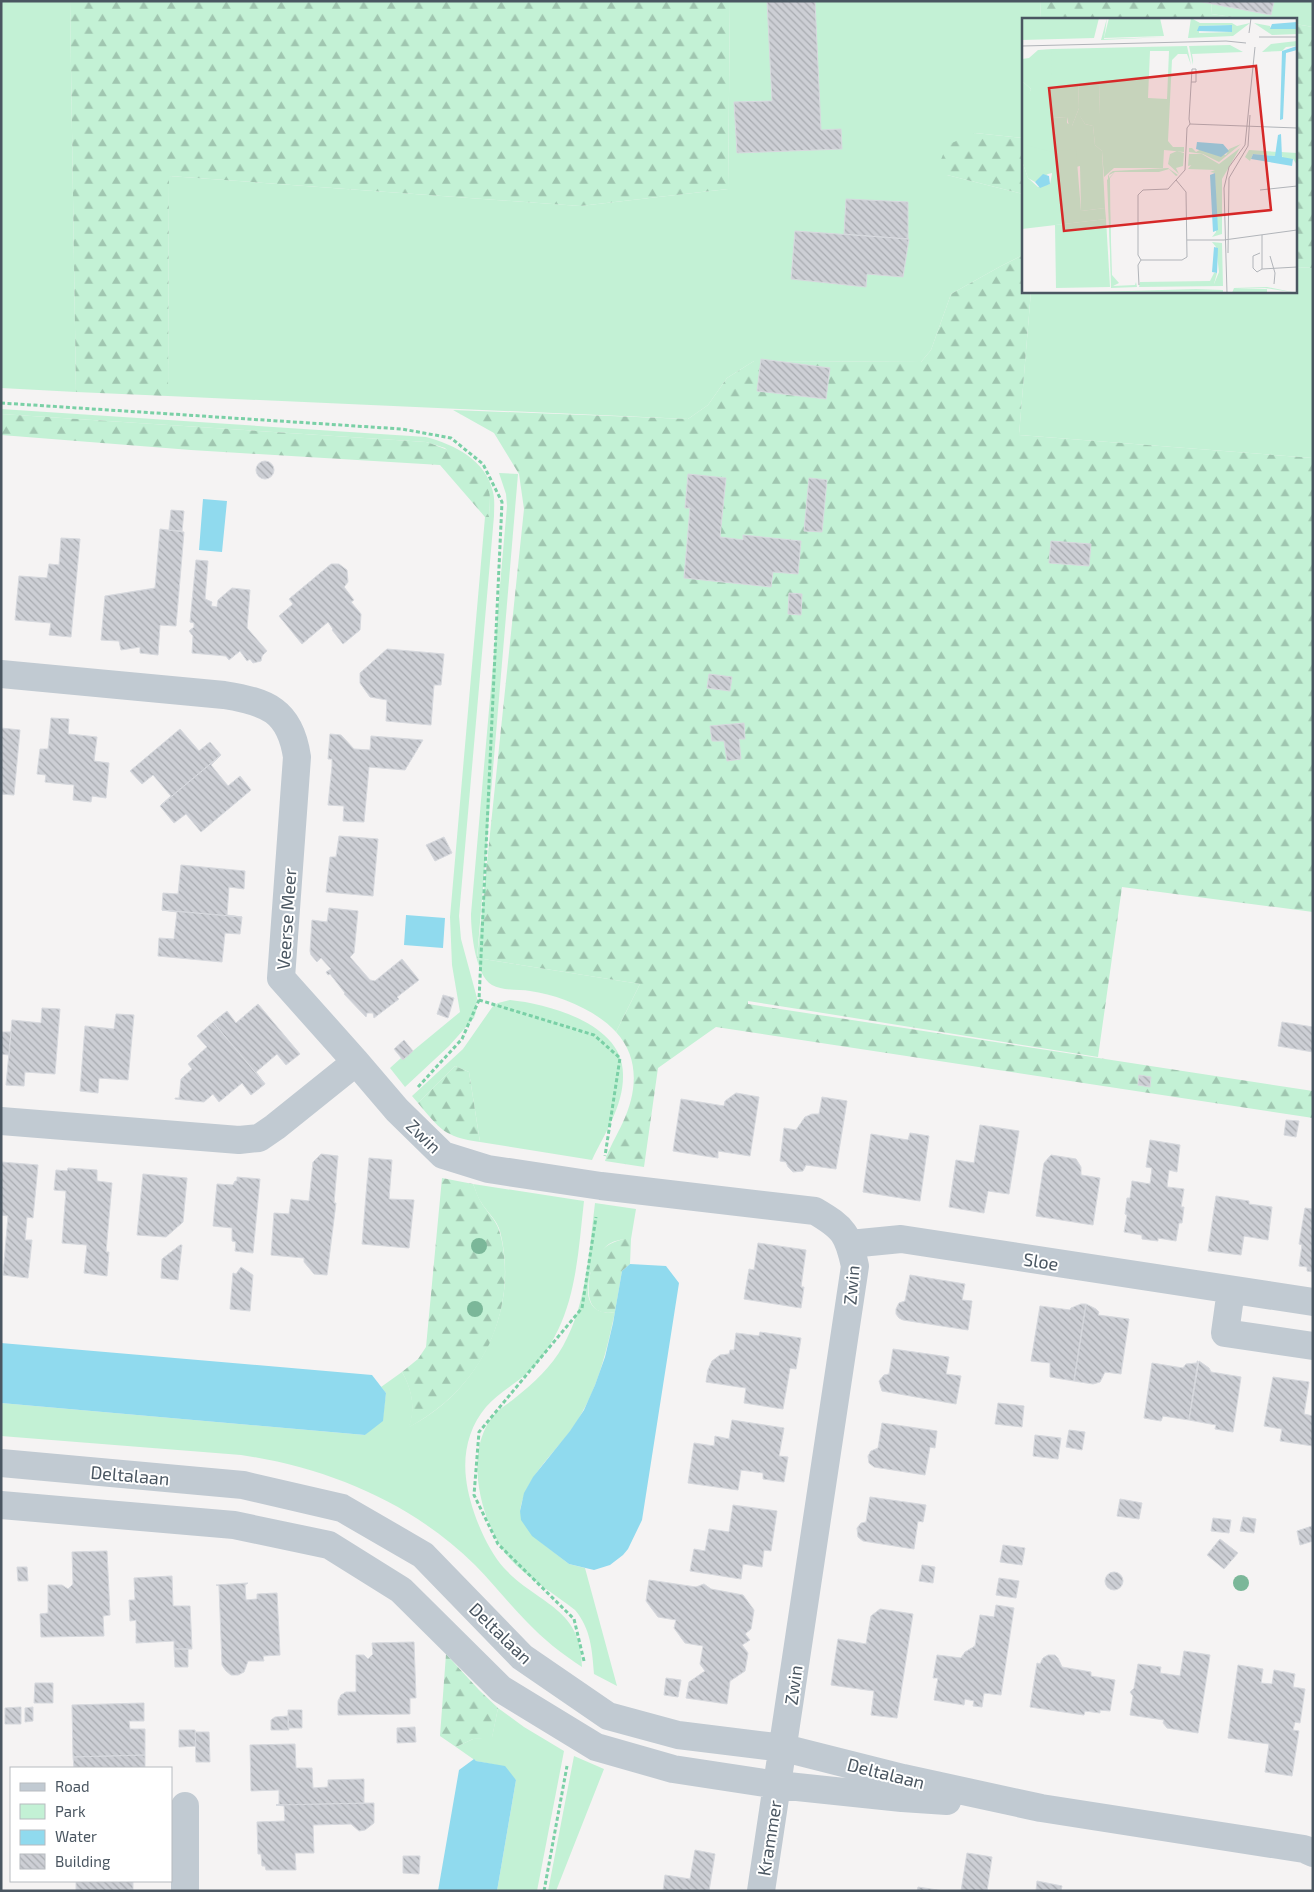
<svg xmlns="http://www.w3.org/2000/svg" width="1314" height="1892" font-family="'Exo 2',sans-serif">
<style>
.green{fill:#c3f1d5}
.forest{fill:url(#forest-firs)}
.water{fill:#90daee}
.building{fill:url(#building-back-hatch);stroke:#d7d9de}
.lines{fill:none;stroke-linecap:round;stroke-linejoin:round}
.path{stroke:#7ad0a6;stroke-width:3;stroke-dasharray:4 2.5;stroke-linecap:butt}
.street{stroke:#c1cad2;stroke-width:28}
.tree{fill:#7bb799}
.labels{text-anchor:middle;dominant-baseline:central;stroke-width:4;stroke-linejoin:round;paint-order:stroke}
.street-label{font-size:18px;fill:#4a5661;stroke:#fff}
.inset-road{fill:none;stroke:#b1b4b9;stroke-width:1}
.view{fill:#d62828;fill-opacity:0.15;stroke:#d62828;stroke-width:2.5}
.inset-edge{fill:none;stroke:#4a5661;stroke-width:2.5}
</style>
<defs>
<pattern id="forest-firs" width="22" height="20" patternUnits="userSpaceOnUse" patternTransform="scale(1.25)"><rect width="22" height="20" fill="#c3f1d5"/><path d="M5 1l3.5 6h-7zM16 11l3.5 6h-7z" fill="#a0c6b0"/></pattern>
<pattern id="building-back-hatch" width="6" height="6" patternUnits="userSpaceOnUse" patternTransform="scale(1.25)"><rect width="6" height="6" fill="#cdcfd5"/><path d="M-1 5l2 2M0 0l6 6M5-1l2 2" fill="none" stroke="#a8abb0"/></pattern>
</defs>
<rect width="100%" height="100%" fill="#f5f3f3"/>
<path class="green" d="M1 1H70L76 392 1 388Z
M730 1H1040L1041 19H1023V138L975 133 947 175 1023 194V255L1001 266 951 294 931 350 921 362 754 361 727 378 708 405 688 419 168 396 169 176 580 206 728 189Z
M1212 1H1313V27L1295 24V19H1248L1211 14Z
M1295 267 1313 268V458L1019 435 1031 291H1295Z
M1 409 426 437C455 445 486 460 493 492 495 500 494 508 494 516L459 916 461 939 477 998 476 1012 474 1018 449 1046 405 1087 390 1068 401 1058 403 1059 460 1012 452 965 450 917 485 517H489L490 496 445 448 426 442 1 414Z
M499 473 518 474 477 958 640 984 616 1032C596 1010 559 995 530 991 519 989 502 991 492 985 475 975 471 931 471 914L507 506 506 494Z
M510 1000C549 1004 623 1024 623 1074 624 1105 605 1133 592 1160L480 1142 469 1072 455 1066 418 1103 412 1096 463 1049 493 1006 498 1003Z
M473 1184 584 1201C579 1244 577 1291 558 1330 550 1346 540 1362 527 1373 514 1385 497 1394 486 1407 469 1427 463 1453 466 1478 469 1506 485 1547 504 1568 537 1604 582 1607 582 1667 562 1654 543 1639 526 1621 508 1603 493 1583 475 1565 411 1502 328 1468 241 1455L1 1436V1403L365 1435 383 1416 386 1393 381 1387 402 1372C412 1389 416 1409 409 1427 480 1391 520 1309 500 1231 497 1220 486 1211 481 1202 477 1197 476 1190 473 1184Z
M595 1203 636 1209 631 1239C624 1239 615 1240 609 1244 587 1260 573 1319 615 1312 607 1349 599 1385 579 1418 560 1450 526 1473 520 1511L542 1543 569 1564 585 1568 617 1686 594 1674C592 1650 591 1629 575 1610 555 1594 527 1578 510 1559 481 1525 462 1452 494 1415 500 1408 508 1404 515 1398 534 1383 551 1367 563 1346 587 1303 589 1251 595 1203Z
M498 1708 524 1727 564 1751 537 1891H497L516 1780 496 1765 476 1761 456 1747 473 1739 492 1737Z
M574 1756 604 1769 556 1891H548Z"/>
<path class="forest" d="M70 1H730L728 189 580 206 169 176 168 396 76 392Z
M1040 1H1212L1211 14 1248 19H1041Z
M1295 24 1313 27V268L1295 267Z
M975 133 1023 138V194L947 175 940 162 947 145Z
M1023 255V291H1031L1019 435 1313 458V912L1122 887 1098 1057 748 1001V1004L1313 1091V1118L716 1027 658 1068 644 1167 605 1161C609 1148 617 1135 623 1122 637 1092 640 1058 616 1032L640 984 477 958 524 509 519 474 494 433 453 410 688 419 708 405 727 378 754 361 921 362 931 350 951 294 1001 266Z
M1 414 426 442C452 450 487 466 490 497 490 504 489 511 489 517H485L440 465 191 450 1 435Z
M455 1066 469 1072 480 1142C444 1137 440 1129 418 1103Z
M442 1178 473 1184C476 1190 477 1196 481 1202 486 1211 496 1220 499 1230 505 1249 506 1271 504 1291 497 1352 461 1399 408 1428 416 1409 412 1390 402 1372L418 1359 426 1347Z
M624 1239H631L630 1264 622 1271 615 1312C592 1316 587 1301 589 1281 592 1259 601 1244 624 1239Z
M446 1654 479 1690 498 1708 492 1738 473 1739 456 1747 440 1736Z"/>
<path class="water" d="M203 499 227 501 222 552 199 550Z
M406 915 445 918 443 948 404 945Z
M630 1264 666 1266 679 1283 642 1520 628 1549 623 1555 610 1565 594 1570 569 1564 532 1536 521 1520 520 1511 524 1493 533 1477 570 1431 584 1410 595 1385 605 1357 613 1323 622 1271Z
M1 1343 372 1375 386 1393 383 1421 365 1435 1 1403Z
M474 1759 476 1761 505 1766 516 1780 497 1891H438L459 1770Z"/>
<path class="building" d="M767 1H815L821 130 841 129 842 149 737 153 734 102 772 101Z
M1197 1H1274L1271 15Z
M846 199 908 202V239L844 234Z
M795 231 909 239 903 277 867 274 866 287 791 279Z
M761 359 830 368 826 399 757 391Z
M256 470a9 9 0 1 1 18 0a9 9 0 1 1-18 0Z
M688 474 726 478 720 537 743 540V535L801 541 798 574 773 572 771 587 684 578 690 508H685Z
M809 478 827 480 822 532 804 531Z
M171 510 184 511 182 531 169 530Z
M160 529 184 532 176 626 160 625 158 655 140 653V647L121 650 119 641 101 640 105 596 155 588Z
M61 538 80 539 71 637 49 635 51 623 15 620 19 576 47 578 49 564 59 565Z
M1051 541 1091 544 1089 566 1049 563Z
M196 560 208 561 205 599 212 602 211 606 217 607 218 600 232 588 250 590 247 628 267 651 262 656 261 661 253 663 250 659 247 661 240 651 229 660 226 656 192 653 193 636 189 631 194 627V623L190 622Z
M331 564H339L347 570 348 582 344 587 354 600 351 602 361 614 360 630 343 644 332 630 333 629 328 622 302 644 279 616 293 604 289 599Z
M789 593 802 594 801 615 788 614Z
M387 649 444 654 441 685H434L431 725 386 721 387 700 370 697 360 683V673Z
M709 674 732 677 730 691 707 688Z
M51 718 69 719 68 734 97 737 94 761 109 763 106 798 92 796 91 802 73 800 74 785 45 782 46 775 37 774 40 749H48Z
M744 723 745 739H739L741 759 727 761 724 741H712L710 726Z
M1 728 20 730 14 795 1 794Z
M180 729 199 751 210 742 221 755 160 806 171 796 153 775 142 784 130 771Z
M330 734 341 735 354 749 370 750 371 736 423 740 405 770 369 767 364 822 343 821 344 806 328 805 332 766V759H328Z
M221 755 211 765 228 786 240 776 251 790 201 832 186 814 174 823 160 806Z
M339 836 378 839 373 896 326 892 330 857H336Z
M444 837 452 853 435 861 426 845Z
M181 865 245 871 244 889 229 887 227 915 242 917 162 910 163 893 178 894Z
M329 908 358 911 354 953 350 957 370 980 375 981 402 959 419 980 397 997 399 999 374 1018 373 1013H367L366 1017 344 994 345 993 330 974 328 975 326 972 331 969 321 958 317 962 311 955 310 951 312 920 327 922Z
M162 910 242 917 240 934 225 933 222 962 158 956 159 938 174 939 177 912Z
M443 995 454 998 448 1018 437 1014Z
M258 1004 300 1054 286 1065 277 1054 256 1072 265 1084 213 1022 227 1011 236 1023Z
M42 1008 60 1009 55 1074 25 1072 24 1086 6 1085 12 1020 41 1023Z
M116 1014 134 1015 128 1080 99 1078 98 1093 80 1091 85 1026 114 1029Z
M213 1022 265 1084 251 1095 242 1083 219 1102 213 1094 204 1102 175 1099V1098H179L181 1079 192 1069 188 1064 207 1047 197 1036Z
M1282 1022 1313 1027V1052L1278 1046Z
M1 1032H11L9 1055 1 1054Z
M404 1040 413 1051 403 1060 394 1049Z
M1139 1075 1151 1077 1150 1087 1138 1085Z
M736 1093 759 1097 750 1156 718 1151V1158L673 1151 681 1099 724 1106 725 1101Z
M822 1097 847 1101 836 1169 806 1165 803 1171 793 1172 788 1167 786 1162 780 1161 784 1128 796 1130 805 1117 812 1114H819Z
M1286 1120 1299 1121 1296 1137 1284 1135Z
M980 1125 1019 1131 1009 1194 988 1191 984 1213 949 1207 956 1160 974 1163Z
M910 1133 929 1136 920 1201 863 1192 871 1134 908 1140Z
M1150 1140 1180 1145 1177 1172 1169 1170 1167 1187 1184 1189 1181 1207H1184L1182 1223H1179L1176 1241 1158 1238V1241L1142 1239V1235L1124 1232 1127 1215 1125 1214 1127 1198H1130L1132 1181 1150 1184 1152 1168 1146 1167Z
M321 1154 338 1156 334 1203H336L327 1275 314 1274 304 1262V1258L271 1255 274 1213 289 1214 291 1199 309 1201 313 1162Z
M1051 1155 1076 1159 1081 1167V1175L1100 1178 1093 1225 1036 1216 1044 1163Z
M369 1158 392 1160 389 1199 414 1200 409 1248 362 1244Z
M1 1162 38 1165 33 1218 27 1217 25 1240H32L28 1278 3 1275 8 1216 1 1215Z
M68 1168 97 1170V1181L112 1183 106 1252H109L107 1276 84 1273 87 1245 62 1243 66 1191 54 1190 56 1170 67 1171Z
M143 1174 187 1178 183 1222 166 1237 137 1235Z
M237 1177 260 1179 253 1253 235 1251 236 1242 232 1241V1228L213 1226 217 1184 233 1185 235 1181H237Z
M1216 1196 1249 1201V1204L1272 1207 1268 1240 1244 1236 1241 1255 1208 1251Z
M1305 1208 1313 1209V1272L1307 1271V1267L1299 1266 1302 1245 1299 1244Z
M758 1243 806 1250 801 1287H804L801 1308 744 1299 749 1269 754 1270Z
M180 1245H182L178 1280 161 1278 162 1259Z
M241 1267 253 1275 250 1311 230 1309 233 1273 236 1274Z
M910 1275 965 1284 962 1300 972 1301 968 1330 903 1320 899 1318 896 1314V1309L899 1303 905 1301Z
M1081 1304H1086L1074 1381 1050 1377V1363L1031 1361 1040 1306 1070 1310 1071 1308Z
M1086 1304 1096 1309 1099 1312 1098 1315 1129 1319 1121 1374 1105 1372 1100 1382 1093 1384 1074 1381Z
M760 1332 801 1338 796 1369 790 1368 783 1409 744 1403 746 1388 706 1382 708 1370 712 1361 720 1355 729 1354 730 1350H734L736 1333 759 1336Z
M893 1349 949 1357 946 1374 961 1376 956 1404 882 1391 879 1381 884 1375 889 1374Z
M1197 1361H1198L1189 1420 1163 1416 1161 1421 1144 1418 1152 1363 1183 1368 1186 1364 1197 1363Z
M1199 1361 1209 1368 1211 1372 1241 1377 1233 1432 1215 1429 1216 1425 1189 1420Z
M1273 1377 1309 1382 1304 1414 1313 1416V1446L1280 1441 1282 1429 1264 1426Z
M998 1403 1024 1406 1022 1427 995 1424Z
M732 1420 784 1428 779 1456 788 1457 784 1482 763 1479V1473L741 1470 738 1490 688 1483 694 1443 714 1446 715 1436 729 1439Z
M882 1423 937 1431 935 1448 930 1447 925 1475 874 1467 869 1463 868 1456 871 1451 878 1448Z
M1069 1430 1085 1432 1082 1450 1066 1447Z
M1035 1435 1061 1438 1058 1459 1033 1456Z
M870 1497 926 1505 923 1522 918 1521 914 1549 863 1541 858 1537 857 1528 861 1523 866 1522Z
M1120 1499 1142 1503 1139 1519 1117 1516Z
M733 1505 777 1511 771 1551 764 1550 762 1567 743 1564 741 1579 690 1571 694 1549 705 1551 709 1529 729 1532Z
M1243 1517 1256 1519 1254 1533 1240 1531Z
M1213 1518 1231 1520 1229 1533 1211 1531Z
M1312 1526 1313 1541 1300 1545 1297 1531Z
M1220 1539 1238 1553 1224 1569 1207 1555Z
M1003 1545 1025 1548 1022 1565 1000 1562Z
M107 1551 110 1615 103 1616 104 1636 41 1637 40 1614 48 1613V1585H62L68 1589 73 1584 72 1552Z
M922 1565 935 1567 933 1583 919 1581Z
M17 1567H27L28 1581H18Z
M1105 1581a9 9 0 1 1 18 0a9 9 0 1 1-18 0Z
M172 1576 173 1606H190L192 1649H174V1641L136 1643V1620L130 1621 129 1600H135L134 1578Z
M999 1578 1019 1581 1016 1598 996 1595Z
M649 1580 696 1587 704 1584 711 1589 743 1595 754 1610 751 1629 745 1634 750 1640 742 1645 748 1653 745 1671 730 1681 727 1704 686 1698 689 1682 705 1671 700 1664 703 1646 685 1643 674 1628 676 1620 658 1617 646 1601Z
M248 1583 245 1585 246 1600 257 1599V1594L277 1593 280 1655 263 1656 264 1661H248L244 1672 238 1675H231L226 1671 222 1665 219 1586 216 1585Z
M996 1605 1014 1608 1001 1695 984 1693 982 1707 973 1706 974 1701 965 1699 964 1705 934 1700 938 1678H933L937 1655 961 1658 965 1652 975 1646 980 1615 994 1617Z
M880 1609 913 1614 897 1718 871 1715 874 1691 831 1685 838 1639 866 1644 871 1616Z
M414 1642 416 1698H410V1714L338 1715V1701L341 1695 346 1692H356V1655H364L368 1659 373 1654 372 1643Z
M174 1649H188V1667H175Z
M1184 1651 1210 1655 1198 1733 1167 1728 1163 1723 1164 1720 1130 1715 1133 1696 1130 1692 1134 1688 1138 1664 1161 1667 1160 1673 1180 1676Z
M1048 1655H1055L1058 1658 1062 1667 1091 1672V1676L1115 1680 1110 1711 1100 1710V1713L1085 1711 1084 1715 1030 1707 1037 1663 1040 1664 1043 1658Z
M1238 1665 1263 1669 1261 1683 1272 1684 1274 1670 1295 1674 1293 1687 1305 1689 1300 1723 1295 1722 1293 1730 1299 1731 1292 1776 1265 1772 1269 1744 1228 1738Z
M666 1678 681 1680 678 1697 664 1695Z
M35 1683H53V1703H34Z
M144 1703V1721H129L130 1729H145V1755L73 1757 72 1705Z
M21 1707V1724H5V1708Z
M33 1707V1721L25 1722V1708Z
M288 1710H302V1728H288Z
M288 1716 289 1730H271V1720L275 1717Z
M415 1727 416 1742 397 1743V1728Z
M179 1730H195L196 1746 179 1747Z
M195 1732H209L210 1762H196Z
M295 1744 296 1768H312L313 1788 328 1787V1780L364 1779V1803L276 1805 279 1804V1790L251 1791 250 1745Z
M145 1755V1768H74L73 1757Z
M374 1803V1823L365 1830 359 1831 351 1824 313 1825 314 1853H295L296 1870H266L265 1866H262L261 1854H258L257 1822 285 1821 284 1806 276 1805Z
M695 1850 715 1854 709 1891H663L665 1875 690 1879Z
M967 1853 992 1857 987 1891H961Z
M403 1856H420L419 1874 403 1873Z
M76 1881H133V1891H76Z
M1037 1881 1062 1886 1061 1891H1036Z
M918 1887 944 1891H917Z"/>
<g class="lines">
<path class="path" d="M1 403 402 429 451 438 483 464 502 502 479 1000 462 1039 418 1087
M479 1000 594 1035 620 1058 605 1156
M584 1661 574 1619 498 1544 474 1495 479 1432 582 1308 596 1217
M544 1891 567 1766"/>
<path class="street" d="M1 674 224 695C267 702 290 710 297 757L281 978 356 1062 275 1127 259 1138 239 1140 1 1121
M356 1062 397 1110 443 1155 488 1169 601 1186 815 1211C844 1228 848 1234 855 1266L761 1891
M850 1244 901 1239 1313 1302
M1231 1290 1225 1333 1313 1346
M1 1463 243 1485 342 1508 423 1555 522 1657 608 1716 678 1735 784 1748 903 1778 1041 1808 1304 1849 1313 1853
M1 1505 234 1525 329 1545 401 1590 501 1689 596 1747 673 1769 778 1785 902 1798 947 1801
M185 1806V1891"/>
</g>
<g class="tree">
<circle cx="479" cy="1246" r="8"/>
<circle cx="475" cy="1309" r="8"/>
<circle cx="1241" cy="1583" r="8"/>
</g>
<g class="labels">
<g class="street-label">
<text transform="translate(286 919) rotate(-86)">Veerse Meer</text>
<text transform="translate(424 1136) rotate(44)">Zwin</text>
<text transform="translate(1041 1261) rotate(9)">Sloe</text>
<text transform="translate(851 1285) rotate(-85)">Zwin</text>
<text transform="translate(130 1475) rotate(5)">Deltalaan</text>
<text transform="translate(501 1633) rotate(44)">Deltalaan</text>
<text transform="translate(793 1685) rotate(-82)">Zwin</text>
<text transform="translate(886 1773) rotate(14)">Deltalaan</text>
<text transform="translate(769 1838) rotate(-81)">Krammer</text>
</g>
</g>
<g transform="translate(1022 18)">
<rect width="275" height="275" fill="#f5f3f3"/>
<path d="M85 0 82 21 142 19 79 22ZM169 0 178 5H210L215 8 228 5 211 18 166 20ZM210 7V14L177 15V8ZM232 5 248 8 249 11H275V16L250 17ZM275 23V28L264 29 260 33 240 34 249 26ZM30 31V81H5L9 71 0 63V41L7 40 16 32ZM56 62H77L78 97 58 98 63 106 71 108 73 127 80 133 83 190 59 193 58 148 26 156 13 164 6 160 0 143V126H6L30 100 45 99V105L50 108 57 90ZM219 126 197 144 181 136 167 134V130H170L174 134 179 131 204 137 207 131ZM218 130 200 161V216L190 219 194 214 193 155 188 154 193 152 181 144 166 148 167 136H180L197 146ZM227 132 256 134V135L253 138 231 136 228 143 223 139ZM155 133 162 135 161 148 154 150 157 156 146 146 148 136ZM259 134 275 135V147L271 141H261ZM146 150 156 157 154 158 147 151 137 154H93L87 157 90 257 97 265 91 268 113 267 114 264 115 269 89 270 86 158 88 155 91 153ZM84 201 88 269 34 270 33 207ZM190 224 200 225 201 268 117 269 118 264 192 266 197 254 194 229ZM174 271 201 272V275H38Z" fill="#c3f1d5" fill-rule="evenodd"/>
<path d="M0 0H77L72 20 0 22ZM87 0H138L142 18 82 20ZM208 27 221 34 170 36 171 42V47L167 28ZM165 28 169 47 165 36H156L150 42 146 123 151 129H162V134L142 132 141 150H92L82 159 80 133 73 127 71 108 63 106 57 97H78L77 62H56L57 90 50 108H47L45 99 30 100V134L54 131 59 193 83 190 84 201 0 211V143L6 160 16 169 28 166 30 156V134L0 126V63L9 71 6 81H29L30 31ZM128 33H147L145 81 126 80ZM179 143 186 145 194 152 166 151 171 145ZM93 154 88 160 89 257 85 162ZM192 255H195L192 266 119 267V264L188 263ZM245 269 275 275 243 270 213 271H245V275H210L212 270Z" fill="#c3f1d5" fill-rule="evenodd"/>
<path d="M275 4V11H248L250 6ZM210 7V14L175 13 177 8ZM275 28V32L264 35 261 101 258 102 260 33ZM259 116 260 139 271 141 270 148 229 141 231 136 253 138 256 117ZM175 124 201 126 207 133 199 139 174 131ZM193 155 196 212 191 214 188 157ZM21 156 27 158 28 166 18 170 13 164ZM192 229 196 230 195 255 190 254Z" fill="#90daee"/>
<path class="inset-road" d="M227 15 229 0M237 19H275M0 28 204 23 224 25M168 106 167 101 170 51H174V64H169M154 162 163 152 165 110 168 106 275 110M238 172 275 168M240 217V251L275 249M165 222H202L275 212M206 235 207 160 226 128 228 97M238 235 231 238V250L235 254 240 251M248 238 253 255 252 266M117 267 116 247 119 242 116 237V177L121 172 146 171 154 162 164 174 165 239 160 242H119M205 275 202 170 207 149 223 127 233 29"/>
<path class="view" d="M234 48 249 192 42 213 27 70Z"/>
<rect width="275" height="275" class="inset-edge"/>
</g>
<rect width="1314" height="1892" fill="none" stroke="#4a5661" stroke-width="5"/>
<rect x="10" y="1767" width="162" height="115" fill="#ffffff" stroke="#b7bbc0"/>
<rect x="20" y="1783" width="25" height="8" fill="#c1cad2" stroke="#b7bbc0"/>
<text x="55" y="1792" font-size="15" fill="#4a5661">Road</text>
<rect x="20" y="1804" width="25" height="15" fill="#c3f1d5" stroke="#b7bbc0"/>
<text x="55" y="1817" font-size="15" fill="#4a5661">Park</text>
<rect x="20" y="1830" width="25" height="15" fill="#90daee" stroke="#b7bbc0"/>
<text x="55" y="1842" font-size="15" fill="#4a5661">Water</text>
<rect x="20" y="1854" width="25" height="15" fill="url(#building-back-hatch)" stroke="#b7bbc0"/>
<text x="55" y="1867" font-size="15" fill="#4a5661">Building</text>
</svg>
